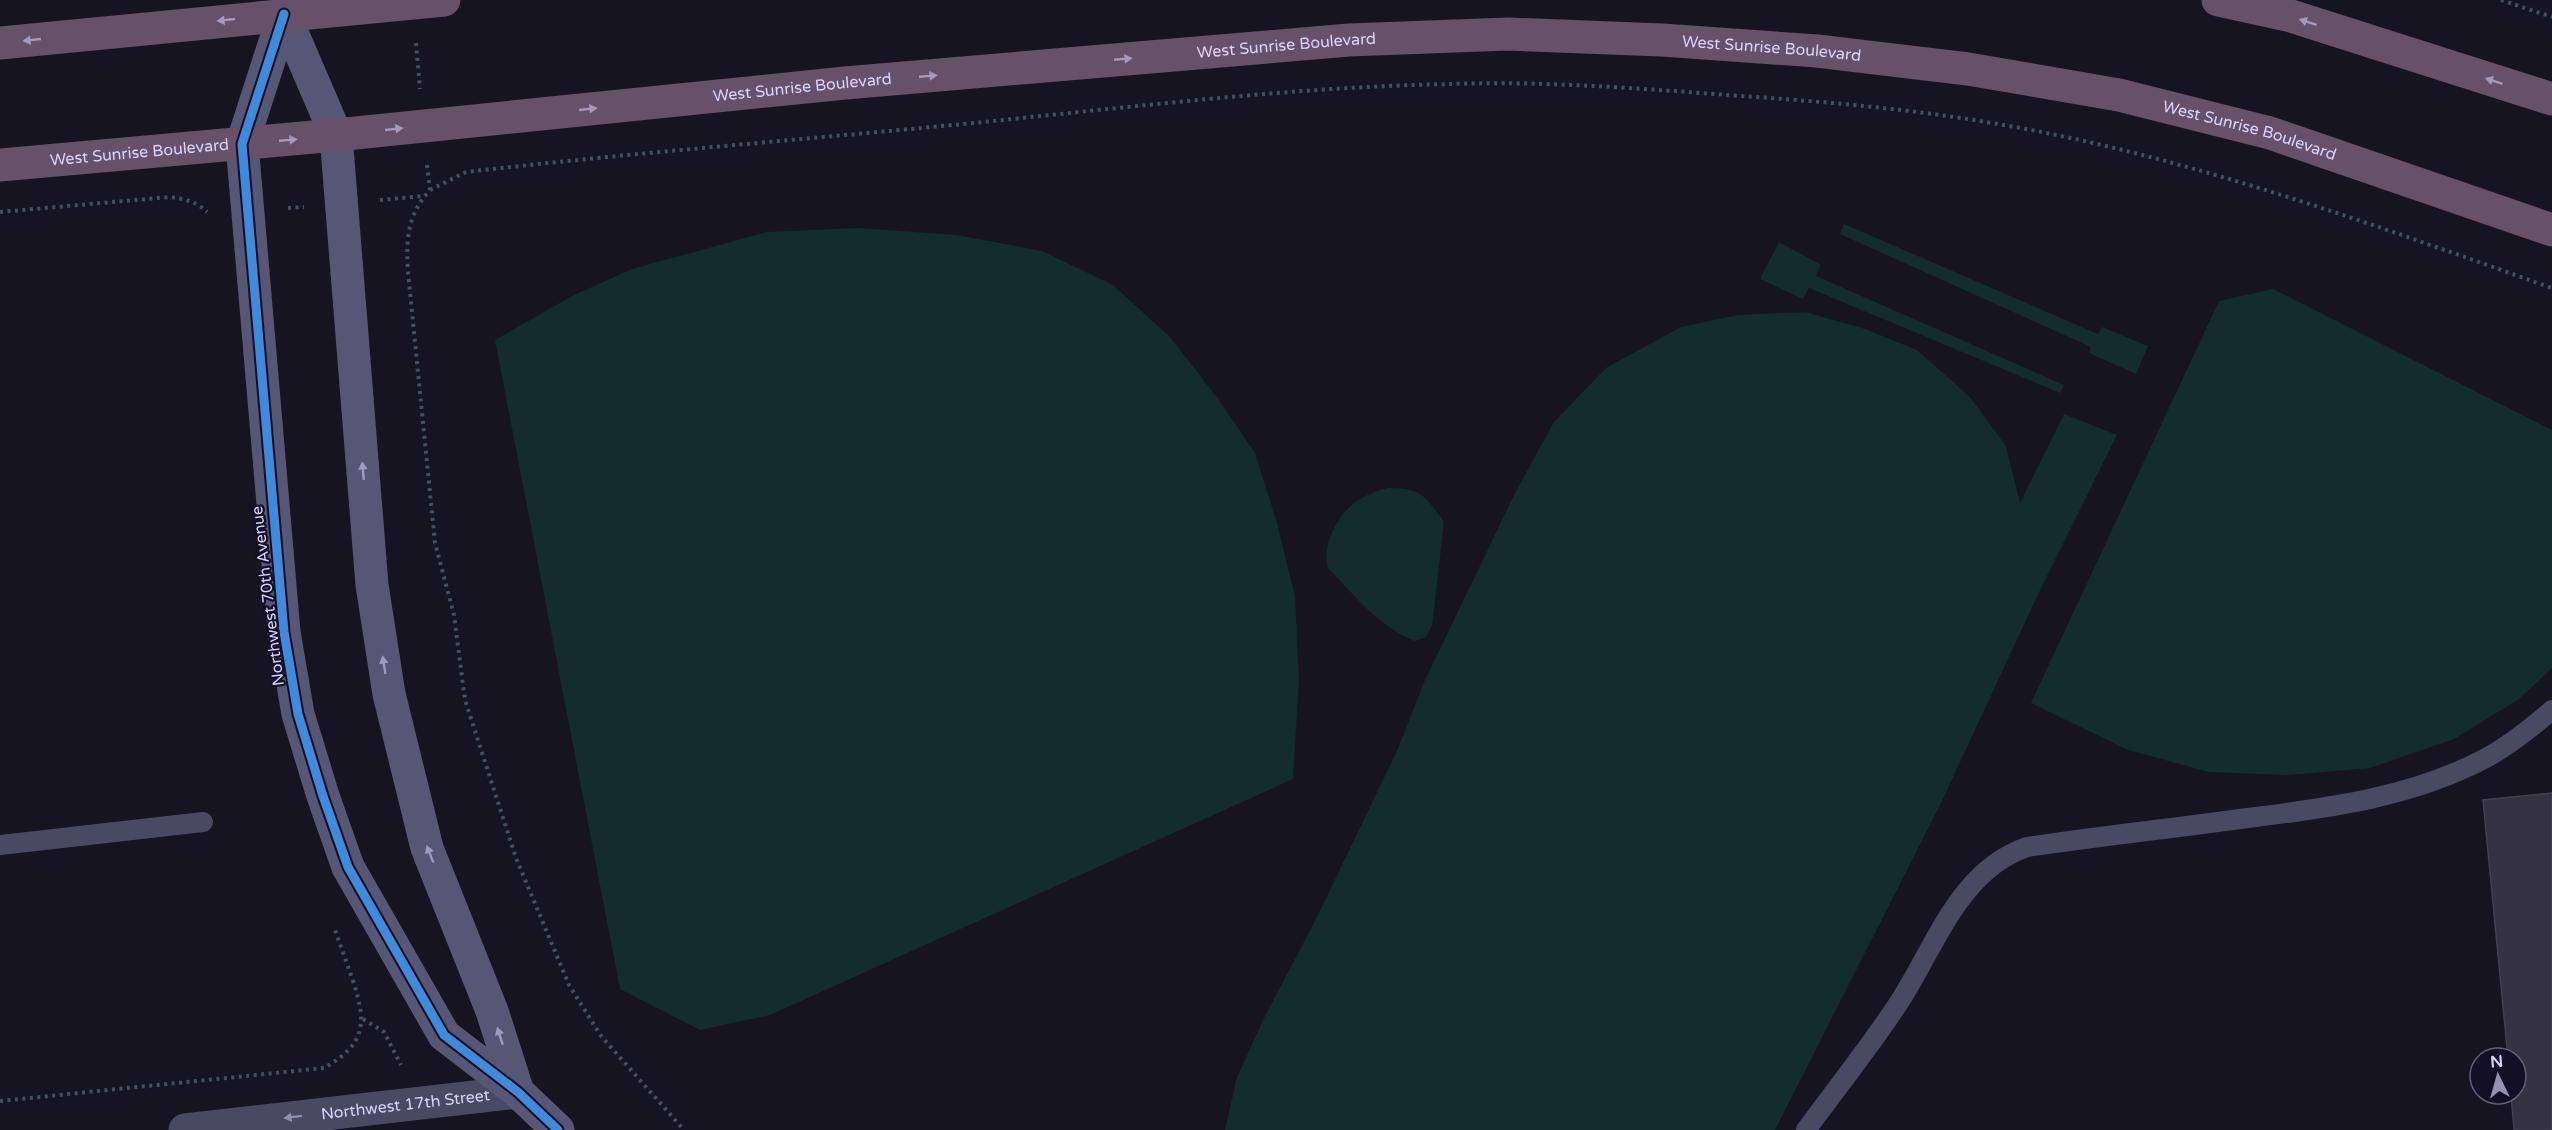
<svg xmlns="http://www.w3.org/2000/svg" width="2552" height="1130" font-family="'Varela Round',sans-serif">
<style>
.green{fill:#132c2d}
.building{fill:#343243;stroke:#433f54;stroke-width:1.5}
.lines{fill:none;stroke-linecap:round;stroke-linejoin:round}
.path{stroke:#44505f;stroke-width:4;stroke-dasharray:3 4.5;stroke-linecap:butt}
.lane{stroke:#4a4962;stroke-width:20}
.street{stroke:#4a4962;stroke-width:33}
.secondary{stroke:#575674;stroke-width:33}
.highway{stroke:#67516a;stroke-width:33}
.cycleway-casing{stroke:#130f26;stroke-width:13}
.cycleway{stroke:#408adc;stroke-width:9}
.oneway{fill:#a699bc}
.oneway2{fill:#9e9bc0}
.oneway3{fill:#928eb0}
.labels{text-anchor:middle;dominant-baseline:central;stroke-width:4.5;stroke-linejoin:round;paint-order:stroke}
.street-label{font-size:16px;fill:#d9d4ff;stroke:#130f26}
</style>
<rect width="100%" height="100%" fill="#161421"/>
<path class="green" d="M1844 224 2098 334 2102 327 2148 346 2136 374 2089 353 2091 347 1840 234Z
M857 228 957 235 1042 251 1113 285 1170 337 1219 400 1255 453 1277 523 1295 597 1299 679 1293 779 770 1015 700 1030 620 989 495 340 572 296 632 269 767 232Z
M1779 242 1821 265 1816 276 2064 385 2060 393 1809 288 1803 299 1760 279Z
M2273 289 2552 430V668L2519 699 2454 739 2370 768 2288 775 2209 772 2128 750 2031 703 2219 301Z
M1805 312 1865 329 1917 350 1970 397 2006 446 2020 503 2064 414 2117 435 2041 588 1941 803 1775 1130H1225L1237 1077 1265 1016 1315 921 1397 751 1425 680 1515 493 1554 422 1606 368 1681 327 1738 315Z
M1387 488C1421 488 1425 495 1444 522L1432 626 1426 637 1415 641C1379 627 1354 595 1328 568 1321 545 1339 511 1360 499 1368 494 1378 491 1387 488Z"/>
<path class="building" d="M2552 793V1130H2514L2511 1094H2516V1058H2508L2483 800Z"/>
<g class="lines">
<path class="path" d="M2501 0 2552 17
M416 43 420 89
M427 165 430 190C407 215 406 240 408 272L435 543 454 615 465 700 516 858 569 985 601 1036 684 1130
M430 190 466 172C631 153 798 140 963 124 1125 108 1288 87 1451 84 1543 81 1635 88 1727 95 1816 101 1904 108 1992 123 2185 155 2368 223 2552 288
M380 200 424 196
M288 208 304 207
M0 212 169 197C184 199 196 201 207 212
M363 1019 384 1032 401 1065
M0 1101 324 1068C366 1044 367 1023 353 981 347 963 340 945 334 927"/>
<path class="lane" d="M0 845 203 822
M1806 1130C1836 1089 1868 1049 1896 1007 1934 951 1957 871 2027 847 2101 836 2175 828 2248 818 2329 808 2413 797 2486 758 2510 745 2531 728 2552 710"/>
<path class="street" id="s1" d="M185 1130 518 1092"/>
<path class="secondary" d="M284 14 242 144 284 632 298 714 323 796 348 867 444 1035 518 1092 558 1130
M284 14 336 135 372 585 389 694 427 848 492 1011 518 1092"/>
<g class="highway">
<path d="M2218 0 2291 16 2552 99"/>
<path d="M0 43 444 0"/>
<path id="s2" d="M0 165 336 135 845 83 1349 40 1508 34 1662 40 1817 51 1968 69 2119 95 2270 133 2552 230"/>
</g>
<g class="cycleway-casing">
<path id="cycleway" d="M284 14 242 144 284 632 298 714 323 796 348 867 444 1035 518 1092 558 1130"/>
</g>
<use href="#cycleway" class="cycleway"/>
</g>
<defs><path id="oneway-solid" d="M-6-.8H1V-3.2L6.5 0L1 3.2V.8H-6Z" transform="scale(1.5)"/></defs>
<g class="oneway">
<use href="#oneway-solid" transform="translate(226 20) rotate(174)"/>
<use href="#oneway-solid" transform="translate(2308 22) rotate(-162)"/>
<use href="#oneway-solid" transform="translate(32 40) rotate(174)"/>
<use href="#oneway-solid" transform="translate(1123 59) rotate(-5)"/>
<use href="#oneway-solid" transform="translate(928 76) rotate(-5)"/>
<use href="#oneway-solid" transform="translate(2494 81) rotate(-162)"/>
<use href="#oneway-solid" transform="translate(588 109) rotate(-6)"/>
<use href="#oneway-solid" transform="translate(394 129) rotate(-6)"/>
<use href="#oneway-solid" transform="translate(288 140) rotate(-5)"/>
</g>
<g class="oneway2">
<use href="#oneway-solid" transform="translate(363 471) rotate(-95)"/>
<use href="#oneway-solid" transform="translate(384 665) rotate(-99)"/>
<use href="#oneway-solid" transform="translate(430 854) rotate(-111)"/>
<use href="#oneway-solid" transform="translate(500 1036) rotate(-108)"/>
</g>
<use class="oneway3" href="#oneway-solid" transform="translate(293 1117) rotate(173)"/>
<g class="labels">
<g class="street-label">
<text stroke="none"><textPath href="#s2" startOffset="1292">West Sunrise Boulevard</textPath></text>
<text stroke="none"><textPath href="#s2" startOffset="1778">West Sunrise Boulevard</textPath></text>
<text stroke="none"><textPath href="#s2" startOffset="806">West Sunrise Boulevard</textPath></text>
<text stroke="none"><textPath href="#s2" startOffset="2264">West Sunrise Boulevard</textPath></text>
<text stroke="none"><textPath href="#s2" startOffset="140">West Sunrise Boulevard</textPath></text>
<text transform="translate(268 596) rotate(-97)">Northwest 70th Avenue</text>
<text stroke="none"><textPath href="#s1" startOffset="222">Northwest 17th Street</textPath></text>
</g>
</g>
<g transform="translate(2498 1076) rotate(355)"><circle r="28" fill="#130f26" stroke="#625e7d" stroke-width="1.5"/>
<path d="M0-4.5L10 22L0 15L-10 22Z" fill="#9591b1"/>
<text y="-9" font-size="16" font-weight="bold" text-anchor="middle" fill="#d9d4ff">N</text>
</g>
</svg>
